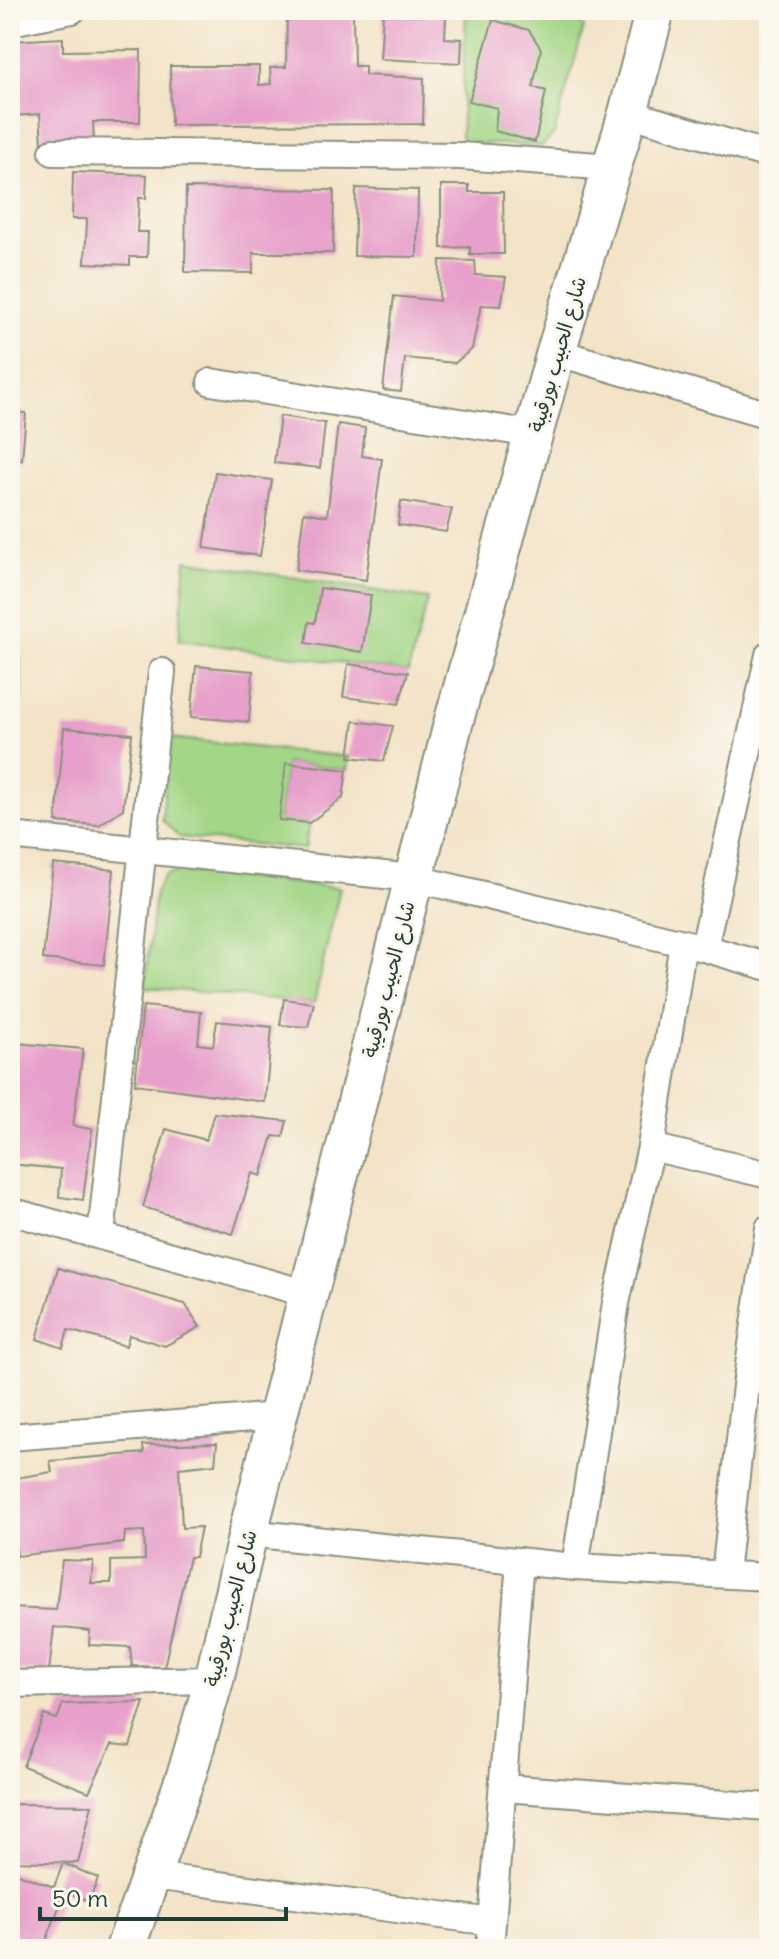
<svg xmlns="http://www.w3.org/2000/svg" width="779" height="1959" font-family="Delius,'Playpen Sans Arabic',sans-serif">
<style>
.green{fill:#a3d686;stroke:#618a5d;stroke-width:2}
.building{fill:#e7a0cb}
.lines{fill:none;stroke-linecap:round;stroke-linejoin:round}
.street-casing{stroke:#89907e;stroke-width:30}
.secondary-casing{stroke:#89907e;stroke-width:42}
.street{stroke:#fff;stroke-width:26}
.secondary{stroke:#fff;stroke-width:38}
.labels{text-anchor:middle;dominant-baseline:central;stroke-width:6;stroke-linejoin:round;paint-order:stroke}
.street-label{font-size:20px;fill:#1f3d34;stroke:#fbf7ec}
</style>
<rect width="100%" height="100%" fill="#fbf7ec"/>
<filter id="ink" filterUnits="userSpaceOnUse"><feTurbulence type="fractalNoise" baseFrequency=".0125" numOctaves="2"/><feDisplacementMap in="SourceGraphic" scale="16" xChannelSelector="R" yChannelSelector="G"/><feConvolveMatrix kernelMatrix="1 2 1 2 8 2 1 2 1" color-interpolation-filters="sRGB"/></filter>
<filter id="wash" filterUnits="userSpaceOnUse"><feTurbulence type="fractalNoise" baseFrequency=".006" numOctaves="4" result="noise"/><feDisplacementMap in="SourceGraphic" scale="32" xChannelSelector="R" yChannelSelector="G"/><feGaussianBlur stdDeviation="1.8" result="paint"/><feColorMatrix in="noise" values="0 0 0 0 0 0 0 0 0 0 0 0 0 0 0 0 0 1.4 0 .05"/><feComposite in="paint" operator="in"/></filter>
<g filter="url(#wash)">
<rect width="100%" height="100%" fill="#f3e3c7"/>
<path class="green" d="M466 10 574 18 584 27 554 134 542 146 461 142Z
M186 560 428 599 408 672 179 640Z
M169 738 349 757 347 770 286 763 279 819 309 823 305 849 179 837 162 820Z
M180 871 340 888 314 1003 145 987 155 892 165 875Z"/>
<g id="blocks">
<path class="building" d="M290 10H351L353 12 354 66H365V75L424 78 423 124 171 125 170 66H259V85L271 84 270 68 286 67 287 12Z
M383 14 446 17 445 38 462 39 461 63 380 59Z
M493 20 529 30 541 49 533 87 546 91 535 142 495 131 497 108 469 101Z
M63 38V51L141 50 140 122H93L94 140 42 143 40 114 13 116 10 41Z
M73 172 147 175 146 198H139L137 232H148L147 257H130V265L85 263 87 219H72Z
M441 185H469V192H503L504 254H470V247L441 248Z
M186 188 334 190 333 253H253V273L185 272Z
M356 188 418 190 417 257 354 256Z
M440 260 475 261 476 275 506 277 501 306 481 305 472 349 455 363 405 358 401 392 383 390 394 296 439 301Z
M10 412 26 413 22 460 10 459Z
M280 416 325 423 320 468 274 463Z
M338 424 365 428 362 456 382 459 366 580 296 570 304 512 327 516Z
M215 472 272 480 260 556 204 548Z
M401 501 452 509 446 532 398 525Z
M320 588 371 595 362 652 306 643 309 622 315 623Z
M10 656 20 657 14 711H10Z
M348 664 408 672 399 704 343 697Z
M196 666 253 671 249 722 191 717Z
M354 721 393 726 384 761 349 757Z
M64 728 132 734 123 809 99 825 56 822Z
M286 763 347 770 343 798 309 823 279 820Z
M53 864 114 870 104 965 43 959Z
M284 999 314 1003 308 1027 280 1025Z
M143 1006 201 1012 198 1044 213 1046 217 1021 272 1027 265 1102 135 1084Z
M16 1043 83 1049 73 1126 92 1129 83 1200 59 1197 61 1169 10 1164V1101Z
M214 1113 287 1121 283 1137 273 1136 261 1176 252 1173 233 1234 143 1207 166 1129 206 1140Z
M58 1268 185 1304 200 1327 165 1346 129 1335 126 1346 68 1330 63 1348 37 1339Z
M217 1443 215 1464 179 1468 182 1528 201 1527 195 1557H189L164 1667 132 1666 130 1647 89 1645 90 1631 54 1627 49 1672 14 1671 12 1653H10V1608L56 1610 62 1560 93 1561 91 1583H111V1561L145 1560 144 1531 125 1532 124 1543 17 1556 15 1541 10 1542V1479L52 1472 50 1461 144 1453 143 1445Z
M144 1702 130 1746 112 1744 89 1792 23 1766 44 1715 57 1719 63 1704Z
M10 1804 92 1805 78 1863 10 1861Z
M63 1863 98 1878 89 1902 65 1892 43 1949 10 1938V1871L54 1887Z"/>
</g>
</g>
<g filter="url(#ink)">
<use href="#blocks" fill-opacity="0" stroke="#89907e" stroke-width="2"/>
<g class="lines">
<g class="street-casing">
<path id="street" d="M10 22 72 10
M628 113 769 155
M53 152 461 156 612 167
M556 352 769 415
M211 382 533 434
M10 836 413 878 704 948 769 967
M704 948 769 655
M651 1147 769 1175
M10 1211 309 1294
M101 1235 162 672
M10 1437 278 1416
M248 1533 575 1567 769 1577
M575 1567 616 1303 651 1147 683 943
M725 1574 746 1386 769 1228
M10 1684 214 1680
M503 1788 769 1807
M153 1876 492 1922
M490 1949 520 1561"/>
</g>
<g class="secondary-casing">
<path id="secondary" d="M125 1949 188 1770 214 1680 248 1533 453 724 556 352 628 113 655 10"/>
</g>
<use href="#street" class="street"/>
<use href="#secondary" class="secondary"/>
</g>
</g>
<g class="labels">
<g class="street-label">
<text transform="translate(557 354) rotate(-74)">شارع الحبيب بورقيبة</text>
<text transform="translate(388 979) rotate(-76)">شارع الحبيب بورقيبة</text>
<text transform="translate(230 1608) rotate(-76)">شارع الحبيب بورقيبة</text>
</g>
</g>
<rect width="779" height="1959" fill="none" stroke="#fbf7ec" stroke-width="40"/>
<path d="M40 1907v12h246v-12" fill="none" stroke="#1f3d34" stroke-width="4"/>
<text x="52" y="1907" font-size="24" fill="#1f3d34" stroke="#fbf7ec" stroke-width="6" paint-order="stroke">50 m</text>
</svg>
